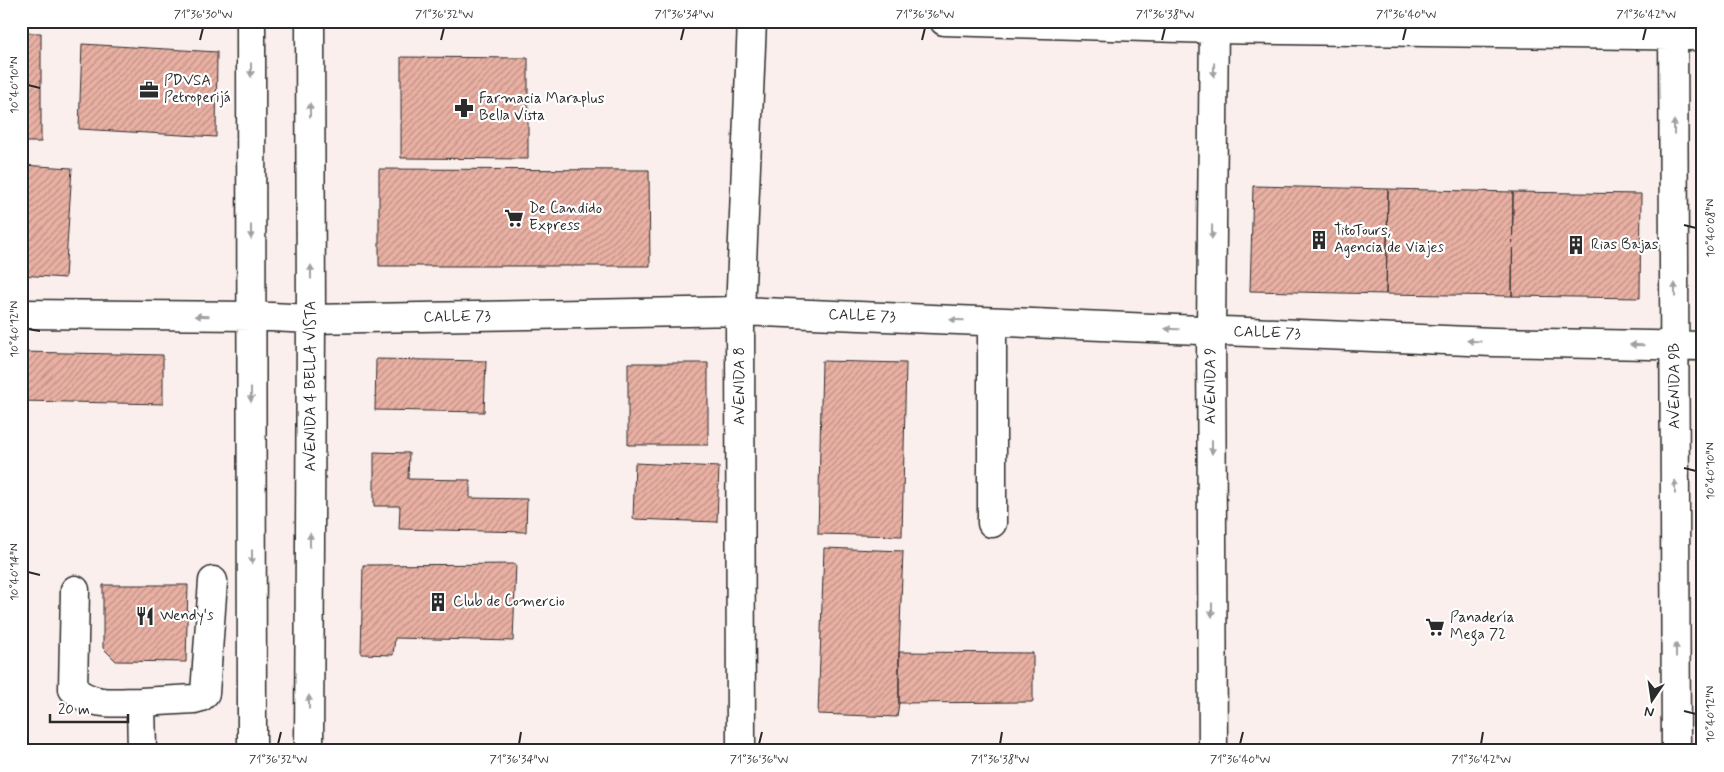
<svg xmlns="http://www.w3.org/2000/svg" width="1724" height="772" font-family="Mynerve,sans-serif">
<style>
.building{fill:url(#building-hatch);stroke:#2b2b2b}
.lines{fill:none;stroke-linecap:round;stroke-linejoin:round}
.minor-casing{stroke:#2b2b2b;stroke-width:31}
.minor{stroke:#fff;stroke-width:28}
.oneway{fill:#a0a0a0}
.ticks{fill:none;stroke:#2b2b2b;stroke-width:2}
.labels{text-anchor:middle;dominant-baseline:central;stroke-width:4.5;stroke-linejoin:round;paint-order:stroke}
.poi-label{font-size:15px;fill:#2b2b2b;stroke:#fff;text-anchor:start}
.street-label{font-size:15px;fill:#2b2b2b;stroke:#fff}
.neatline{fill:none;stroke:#2b2b2b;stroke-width:2}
.ticks-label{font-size:12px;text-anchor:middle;fill:#2b2b2b}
</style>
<defs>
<pattern id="building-hatch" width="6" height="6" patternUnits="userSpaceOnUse" patternTransform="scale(1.25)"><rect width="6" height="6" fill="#e9b0a3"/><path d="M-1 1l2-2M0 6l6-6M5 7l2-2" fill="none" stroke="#bd8f85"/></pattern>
</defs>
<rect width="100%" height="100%" fill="#fbefed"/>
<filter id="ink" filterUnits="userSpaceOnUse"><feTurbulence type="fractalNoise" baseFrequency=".02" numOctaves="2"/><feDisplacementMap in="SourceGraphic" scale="10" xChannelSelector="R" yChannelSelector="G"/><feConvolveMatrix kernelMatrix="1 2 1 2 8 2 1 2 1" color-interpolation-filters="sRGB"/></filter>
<g filter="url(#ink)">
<path class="building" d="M21 33H41V142H21Z
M82 44 217 52 216 137 79 129Z
M401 57 528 58V159L401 158Z
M21 165 72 168 65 278 21 275Z
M379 169 649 170 650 266H379Z
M1253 186 1388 189 1386 294 1250 291Z
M1388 189 1513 192 1512 296 1386 294Z
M1513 192 1641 194 1640 298 1512 296Z
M21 352 163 355V404L21 401Z
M376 359 486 361 484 412 375 410Z
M822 361 906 363 902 536 818 534Z
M628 363H708V445H628Z
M374 452 409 453 408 479 470 480V498L527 499 526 532 399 529 400 506H374Z
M635 463 719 467 717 522 633 519Z
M824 548 903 551 899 652V703L897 717 818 714Z
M516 564 513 641 395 638 393 655 361 654 363 565Z
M103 585H188L186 662 116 661 103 648Z
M899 652 1033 653V702L899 703Z"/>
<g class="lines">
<g class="minor-casing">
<path id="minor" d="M251 21 252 751
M944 21 1214 29 1703 36
M1673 21 1676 751
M21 314 251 316 311 319 740 311 1493 342 1703 346
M992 322V523
M75 590 73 689C93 707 116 702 141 702L142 751
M141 702 194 699 201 697 205 693 213 581
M309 751 311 319 310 21
M741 751 740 311 752 21
M1213 751 1211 330 1214 21"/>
</g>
<use href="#minor" class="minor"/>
</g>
<defs><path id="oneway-solid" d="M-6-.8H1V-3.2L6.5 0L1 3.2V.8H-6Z" transform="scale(1.25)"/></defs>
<g class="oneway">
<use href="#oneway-solid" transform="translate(251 70) rotate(90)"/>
<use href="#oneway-solid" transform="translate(1214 70) rotate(91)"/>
<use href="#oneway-solid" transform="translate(310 110) rotate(-90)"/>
<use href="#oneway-solid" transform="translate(1674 127) rotate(-90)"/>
<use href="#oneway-solid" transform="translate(251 232) rotate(90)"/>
<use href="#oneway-solid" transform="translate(1212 232) rotate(91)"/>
<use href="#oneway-solid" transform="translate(311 272) rotate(-90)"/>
<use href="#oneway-solid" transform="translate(1675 290) rotate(-90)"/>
<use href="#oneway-solid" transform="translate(202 316) rotate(-179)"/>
<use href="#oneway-solid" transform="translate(957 320) rotate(-178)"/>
<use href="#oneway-solid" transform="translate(1172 329) rotate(-178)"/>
<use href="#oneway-solid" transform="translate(1474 341) rotate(-177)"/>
<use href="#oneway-solid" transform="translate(1637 345) rotate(-179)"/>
<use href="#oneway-solid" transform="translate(251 395) rotate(90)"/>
<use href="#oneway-solid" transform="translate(1212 447) rotate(90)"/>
<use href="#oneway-solid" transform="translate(1675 487) rotate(-90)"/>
<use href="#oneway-solid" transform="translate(310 540) rotate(-90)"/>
<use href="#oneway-solid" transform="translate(252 557) rotate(90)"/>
<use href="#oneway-solid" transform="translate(1212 610) rotate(90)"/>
<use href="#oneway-solid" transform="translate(1676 650) rotate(-90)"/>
<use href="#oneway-solid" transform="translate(309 702) rotate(-90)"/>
</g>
</g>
<path class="ticks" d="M200 40 203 28M441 40 444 28M681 40 684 28M922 40 925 28M1162 40 1165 28M1403 40 1406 28M1643 40 1646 28M28 85 40 88M1684 225 1696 228M28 329 40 331M1684 468 1696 471M28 572 40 575M1684 711 1696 714M278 744 281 732M519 744 521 732M759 744 762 732M1000 744 1002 732M1240 744 1243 732M1481 744 1483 732"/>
<defs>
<g id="office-bare" transform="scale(1.5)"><path d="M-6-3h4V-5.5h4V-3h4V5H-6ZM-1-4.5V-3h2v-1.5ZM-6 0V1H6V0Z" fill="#2b2b2b" stroke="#fff" stroke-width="2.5" paint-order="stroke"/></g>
<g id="pharmacy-bare" transform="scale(1.5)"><path d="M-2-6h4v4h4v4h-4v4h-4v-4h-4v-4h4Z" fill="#2b2b2b" stroke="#fff" stroke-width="2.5" paint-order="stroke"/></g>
<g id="supermarket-bare" transform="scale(1.5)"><path d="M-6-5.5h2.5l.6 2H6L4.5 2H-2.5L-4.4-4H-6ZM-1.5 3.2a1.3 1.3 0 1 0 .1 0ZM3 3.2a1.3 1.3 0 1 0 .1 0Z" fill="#2b2b2b" stroke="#fff" stroke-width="2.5" paint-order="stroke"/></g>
<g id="building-bare" transform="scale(1.5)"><path d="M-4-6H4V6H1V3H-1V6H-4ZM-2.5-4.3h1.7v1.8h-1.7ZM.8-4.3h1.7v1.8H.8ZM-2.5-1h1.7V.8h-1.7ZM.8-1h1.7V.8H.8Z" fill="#2b2b2b" stroke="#fff" stroke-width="2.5" paint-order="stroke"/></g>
<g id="restaurant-bare" transform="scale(1.5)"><path d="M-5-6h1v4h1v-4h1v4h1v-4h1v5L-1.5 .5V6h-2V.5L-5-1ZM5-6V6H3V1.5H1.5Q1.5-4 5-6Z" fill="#2b2b2b" stroke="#fff" stroke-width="2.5" paint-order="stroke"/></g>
</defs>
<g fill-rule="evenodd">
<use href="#office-bare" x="149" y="90"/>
<use href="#pharmacy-bare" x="464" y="108"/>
<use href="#supermarket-bare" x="514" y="218"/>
<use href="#building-bare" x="1319" y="240"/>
<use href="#building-bare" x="1576" y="245"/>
<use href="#building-bare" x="438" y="602"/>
<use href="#restaurant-bare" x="145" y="616"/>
<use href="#supermarket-bare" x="1435" y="627"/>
</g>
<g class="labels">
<g class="poi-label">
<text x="164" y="81">PDVSA<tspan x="164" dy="17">Petroperijá</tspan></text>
<text x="479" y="99">Farmacia Maraplus<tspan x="479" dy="17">Bella Vista</tspan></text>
<text x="529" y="209">De Candido<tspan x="529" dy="17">Express</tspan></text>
<text x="1334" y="231">TitoTours,<tspan x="1334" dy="17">Agencia de Viajes</tspan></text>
<text x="1591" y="245">Rias Bajas</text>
<text x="453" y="602">Club de Comercio</text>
<text x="160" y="616">Wendy's</text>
<text x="1450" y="618">Panadería<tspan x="1450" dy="17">Mega 72</tspan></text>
</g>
<g class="street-label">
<text transform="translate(862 316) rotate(2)">CALLE 73</text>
<text transform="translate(457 317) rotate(-1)">CALLE 73</text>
<text transform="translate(1267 333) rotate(2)">CALLE 73</text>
<text transform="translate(311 386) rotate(-90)">AVENIDA 4 BELLA VISTA</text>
<text transform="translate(740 386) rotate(-90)">AVENIDA 8</text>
<text transform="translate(1211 386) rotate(-90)">AVENIDA 9</text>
<text transform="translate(1675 386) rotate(-90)">AVENIDA 9B</text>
</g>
</g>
<rect width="1724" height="772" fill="none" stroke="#fff" stroke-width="55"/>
<g transform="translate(1652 700) rotate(193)" stroke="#ffffff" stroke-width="4" paint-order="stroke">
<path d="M0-4L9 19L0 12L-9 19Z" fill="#2b2b2b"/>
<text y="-8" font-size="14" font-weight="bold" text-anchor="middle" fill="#2b2b2b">N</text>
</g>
<path d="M50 714v8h78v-8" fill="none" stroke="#2b2b2b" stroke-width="2.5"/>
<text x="58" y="714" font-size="15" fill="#2b2b2b" stroke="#ffffff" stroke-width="4" paint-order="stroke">20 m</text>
<rect x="28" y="28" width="1668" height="716" class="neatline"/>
<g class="ticks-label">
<text x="203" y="18">71°36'30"W</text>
<text x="444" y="18">71°36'32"W</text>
<text x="684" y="18">71°36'34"W</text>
<text x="925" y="18">71°36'36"W</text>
<text x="1165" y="18">71°36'38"W</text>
<text x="1406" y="18">71°36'40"W</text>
<text x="1646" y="18">71°36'42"W</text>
<text transform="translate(14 85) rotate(-90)" y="4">10°40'10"N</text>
<text transform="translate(1710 228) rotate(-90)" y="4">10°40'08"N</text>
<text transform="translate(14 329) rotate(-90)" y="4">10°40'12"N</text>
<text transform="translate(1710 471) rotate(-90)" y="4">10°40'10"N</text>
<text transform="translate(14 572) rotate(-90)" y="4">10°40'14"N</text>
<text transform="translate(1710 714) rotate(-90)" y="4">10°40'12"N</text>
<text x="278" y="763">71°36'32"W</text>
<text x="519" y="763">71°36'34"W</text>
<text x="759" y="763">71°36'36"W</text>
<text x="1000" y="763">71°36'38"W</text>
<text x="1240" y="763">71°36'40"W</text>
<text x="1481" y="763">71°36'42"W</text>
</g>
</svg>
